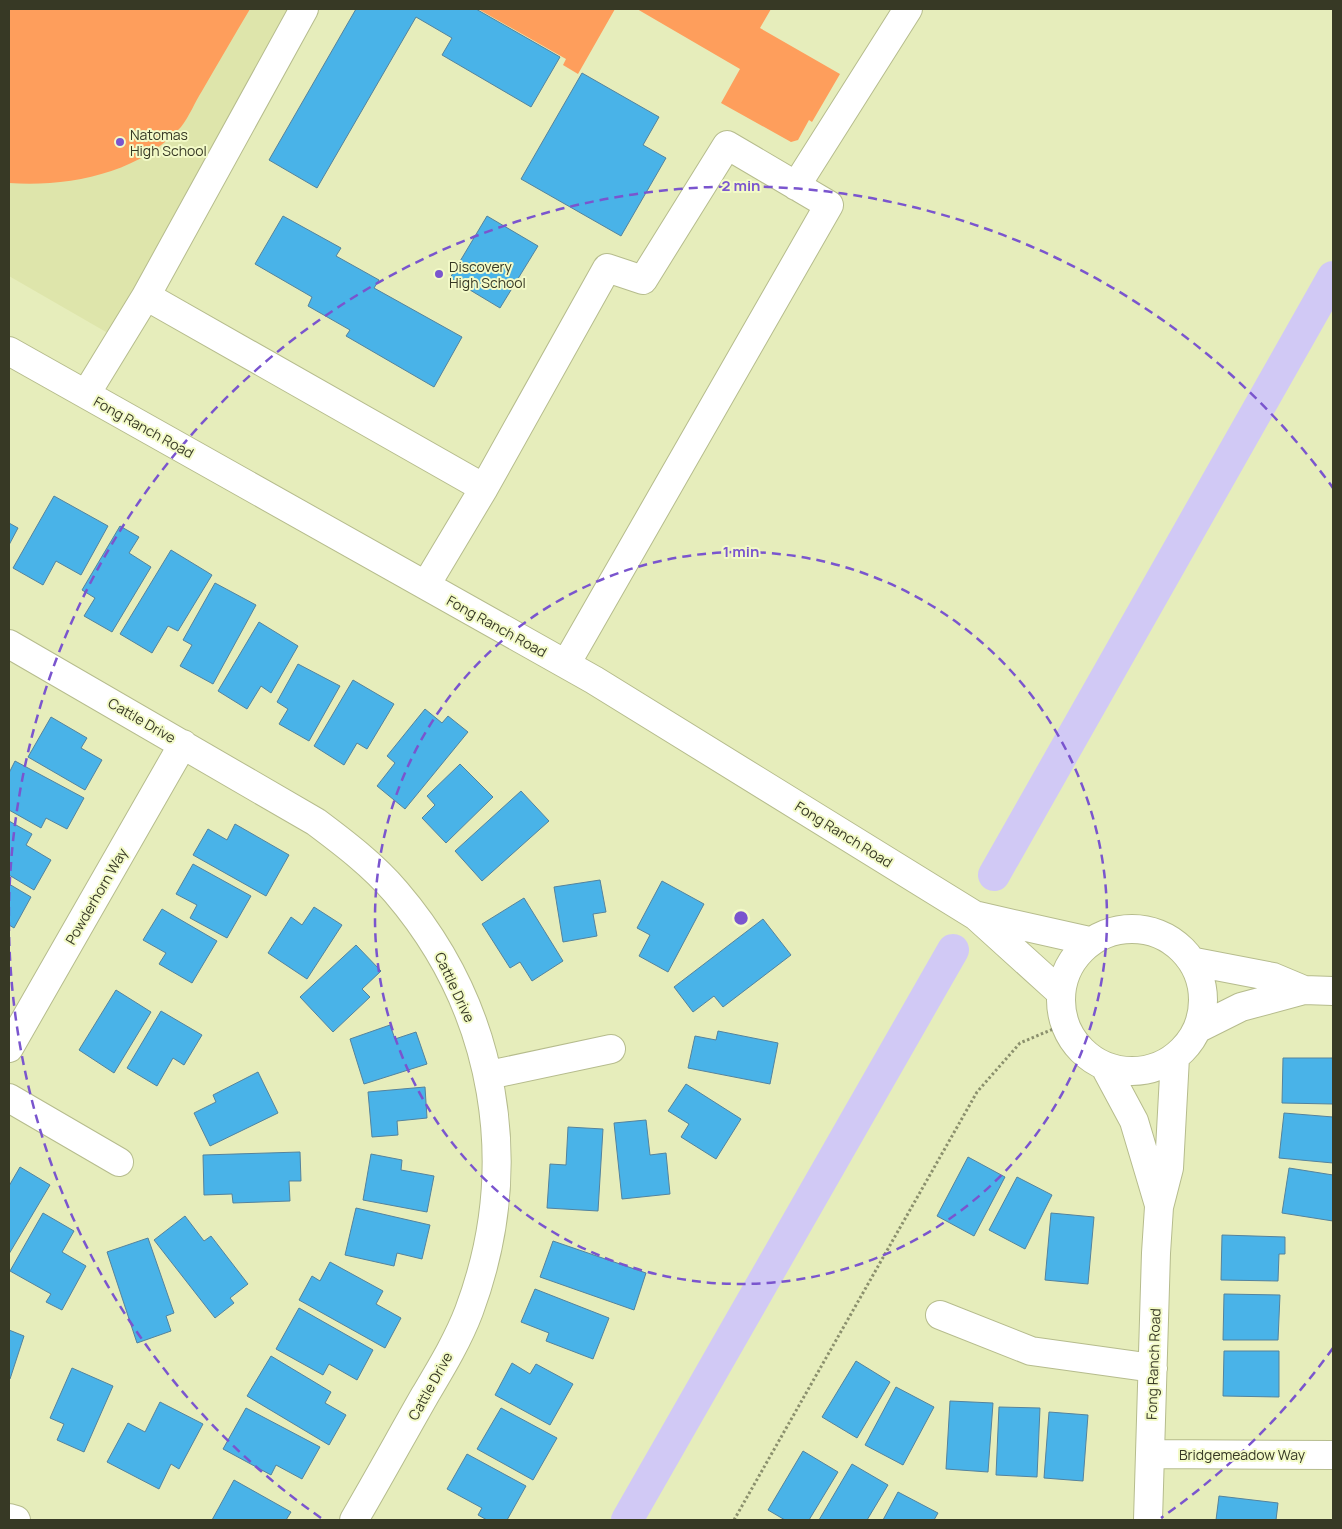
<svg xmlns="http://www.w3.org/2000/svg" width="1342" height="1529" font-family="Manrope,sans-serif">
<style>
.built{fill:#dee5ab}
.green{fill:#fe9e5c}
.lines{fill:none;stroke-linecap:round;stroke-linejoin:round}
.canal{stroke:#d1c9f5;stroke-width:32}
.building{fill:#49b3e8;stroke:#54839d}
.minor-casing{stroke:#b6bc8d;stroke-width:30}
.path{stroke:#8b906d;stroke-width:3;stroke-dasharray:2.5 2.5;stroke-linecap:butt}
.minor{stroke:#fff;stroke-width:28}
.ring{fill:none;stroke:#7a55ce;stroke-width:2.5;stroke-dasharray:9 6}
.poi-dot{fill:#7a55ce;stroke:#f3fac8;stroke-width:2}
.labels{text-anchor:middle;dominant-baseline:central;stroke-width:4;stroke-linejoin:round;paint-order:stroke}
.poi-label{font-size:14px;fill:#373925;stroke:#f3fac8;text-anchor:start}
.street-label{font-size:14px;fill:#373925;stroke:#f3fac8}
.centre{fill:#7a55ce;stroke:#f3fac8;stroke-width:2.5}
.ring-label{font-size:15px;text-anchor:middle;font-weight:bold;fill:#7a55ce;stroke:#f3fac8;stroke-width:4;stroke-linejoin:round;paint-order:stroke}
</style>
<rect width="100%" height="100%" fill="#e6edbb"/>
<path class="built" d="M9 9H312L113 336 9 276Z"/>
<path class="green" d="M9 9H250C234 36 218 63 202 91 195 102 189 117 181 127 138 174 69 187 9 183Z
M478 9H615L578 74 563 65 566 59Z
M637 9H771L760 28 840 74 812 122 809 120 798 140 791 142 721 103 740 69Z"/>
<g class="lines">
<path class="canal" d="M994 875 1333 277
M627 1520 953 950"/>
</g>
<path class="building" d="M356 9H476L560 57 531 107 442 55 452 38 416 17 317 188 269 160Z
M582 73 659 117 643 145 666 158 621 236 521 179Z
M283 216 341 248 336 256 379 280 374 288 462 337 434 387 346 336 350 330 308 306 312 297 255 264Z
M487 216 538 246 500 308 450 278Z
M54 496 108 526 81 575 56 561 43 585 13 568Z
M9 523 18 528 9 545Z
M120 526 139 537 129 553 151 567 112 632 84 616 95 598 82 590Z
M171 550 212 575 178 631 168 626 152 653 120 634Z
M215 583 256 605 213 684 180 666 192 645 183 640Z
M259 622 298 646 271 693 261 686 247 709 218 691Z
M298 664 340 686 309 741 279 724 288 709 277 702Z
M353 680 394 704 367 749 357 743 344 765 314 746Z
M425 709 442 723 448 716 468 732 405 809 377 786 395 763 387 756Z
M51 717 87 738 81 748 102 760 85 790 28 757Z
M15 761 84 798 67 829 46 818 41 828 9 810V773Z
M460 764 493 797 446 843 422 818 435 805 427 796Z
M521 791 549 821 482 881 455 851Z
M9 821 32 834 26 845 51 860 34 890 9 875Z
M235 824 289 855 266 896 193 855 208 829 227 840Z
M193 864 251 896 227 938 190 918 197 905 176 894Z
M600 880 606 912 593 914 597 936 563 942 554 887Z
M662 881 704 904 668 972 639 956 650 935 637 928Z
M9 884 31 897 14 928 9 925Z
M524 898 563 961 532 981 520 962 510 968 482 924Z
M314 907 342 925 307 979 268 953 291 917 302 925Z
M162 909 217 941 192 983 159 964 166 953 143 940Z
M763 919 791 955 723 1007 714 996 693 1012 674 987Z
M356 945 381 971 362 989 370 997 333 1032 300 997Z
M116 990 151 1012 114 1073 79 1050Z
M161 1011 202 1035 184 1065 173 1058 157 1086 127 1068Z
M390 1025 395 1039 416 1032 427 1064 364 1084 350 1039Z
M718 1031 778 1043 770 1084 688 1068 695 1036 716 1040Z
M1283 1058H1333V1104L1282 1103Z
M258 1072 278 1113 210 1146 194 1113 216 1102 213 1095Z
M686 1084 741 1119 716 1159 681 1137 689 1124 668 1111Z
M425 1087 427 1118 397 1121 398 1135 372 1137 368 1092Z
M1284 1113 1333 1117V1163L1279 1158Z
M646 1120 650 1155 666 1153 670 1194 622 1199 614 1123Z
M568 1127 603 1129 598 1211 547 1208 550 1164 566 1165Z
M300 1152 301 1181H289L290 1201 233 1203 232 1194 204 1195 203 1155Z
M371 1154 402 1160 401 1170 434 1176 427 1212 363 1200Z
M968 1157 1005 1177 974 1236 937 1216Z
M20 1167 50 1185 9 1254V1186Z
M1289 1168 1333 1175V1221L1282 1213Z
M1017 1177 1052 1195 1025 1249 989 1230Z
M356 1208 430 1225 422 1259 397 1253 394 1266 345 1255Z
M43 1213 74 1231 62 1252 86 1266 62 1310 46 1302 51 1294 10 1271Z
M1051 1213 1094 1217 1088 1284 1045 1280Z
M185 1216 204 1241 211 1236 248 1284 230 1298 234 1303 215 1318 154 1240Z
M1222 1235 1285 1237V1254H1279L1278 1281 1221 1280Z
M148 1238 174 1313 166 1316 171 1331 137 1343 107 1252Z
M553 1241 646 1273 634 1310 540 1277Z
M330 1262 383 1291 376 1304 401 1318 385 1348 299 1300 312 1276 320 1281Z
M535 1289 609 1318 593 1359 546 1341 549 1333 521 1322Z
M1224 1294 1280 1295 1278 1340H1223Z
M299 1308 373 1350 357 1380 329 1364 323 1375 276 1349Z
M9 1330 24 1336 10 1379H9Z
M1224 1351H1279V1397L1223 1396Z
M271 1356 331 1392 325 1403 346 1415 329 1445 247 1396Z
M856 1361 890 1382 857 1438 822 1417Z
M512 1363 530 1374 536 1364 573 1384 550 1425 495 1395Z
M72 1368 113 1386 84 1452 57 1440 64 1424 50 1418Z
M896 1387 934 1407 903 1465 865 1445Z
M950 1401 993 1403 988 1472 946 1469Z
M160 1402 203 1424 179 1469 171 1464 159 1489 107 1462 128 1423 145 1432Z
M999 1407 1040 1408 1037 1477 996 1475Z
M246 1408 320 1447 302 1479 276 1465 271 1475 223 1449Z
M501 1408 557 1438 533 1480 477 1449Z
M1049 1412 1088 1415 1083 1481 1044 1478Z
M803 1451 838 1472 809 1520H785L768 1510Z
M467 1454 526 1486 507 1520H487L478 1515 482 1508 447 1489Z
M852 1464 888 1485 867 1520H819Z
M234 1480 291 1512 286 1520H212Z
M898 1492 938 1513 934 1520H883Z
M1219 1496 1278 1503 1276 1520H1216Z"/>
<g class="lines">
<g class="minor-casing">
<path id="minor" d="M796 186 908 9
M146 296 304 9
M9 351 594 680 976 916 1060 992
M86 394 146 296 484 488
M426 585 484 488 607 268 643 280 727 145 829 205 566 664
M9 644 316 822C344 843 373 865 396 892 497 1010 523 1166 469 1311 458 1340 441 1368 425 1395 401 1437 378 1479 354 1520
M978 916 1089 941
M1061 1000a71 71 0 1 1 142 0a71 71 0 1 1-142 0Z
M1195 962 1273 977 1304 990 1333 991
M1197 1029 1241 1007 1304 990
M9 1048 183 744
M1105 1067 1134 1121 1159 1205
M489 1075 611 1049
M9 1098 119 1162
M940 1315 1031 1351 1153 1368
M1150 1454 1333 1455
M9 1518 16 1520
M1148 1520 1156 1253 1159 1207 1169 1168 1175 1057"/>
</g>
<path class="path" d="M734 1520 977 1092 1020 1043 1065 1024"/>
<use href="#minor" class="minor"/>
</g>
<g class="ring">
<circle cx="741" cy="918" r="366"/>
<path d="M1333 1348A732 732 0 0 1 1161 1518M321 1518A732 732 0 1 1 1333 488"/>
</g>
<g class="poi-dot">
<circle cx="120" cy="142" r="5"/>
<circle cx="439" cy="274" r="5"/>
</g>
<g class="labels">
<g class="poi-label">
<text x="130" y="134">Natomas<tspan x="130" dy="16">High School</tspan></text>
<text x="449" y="266">Discovery<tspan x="449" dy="16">High School</tspan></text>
</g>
<g class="street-label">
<text transform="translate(144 427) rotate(29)">Fong Ranch Road</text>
<text transform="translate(497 626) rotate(29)">Fong Ranch Road</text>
<text transform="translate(142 720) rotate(30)">Cattle Drive</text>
<text transform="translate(844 834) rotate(32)">Fong Ranch Road</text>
<text transform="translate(96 896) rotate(-60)">Powderhorn Way</text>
<text transform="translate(455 987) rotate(65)">Cattle Drive</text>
<text transform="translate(1153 1364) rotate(-88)">Fong Ranch Road</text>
<text transform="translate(430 1386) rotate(-61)">Cattle Drive</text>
<text x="1242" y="1454">Bridgemeadow Way</text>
</g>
</g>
<circle cx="741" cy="918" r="8" class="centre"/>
<g class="ring-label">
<text x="741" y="191">2 min</text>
<text x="741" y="557">1 min</text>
</g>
<rect width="1342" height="1529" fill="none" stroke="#373925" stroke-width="20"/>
</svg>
